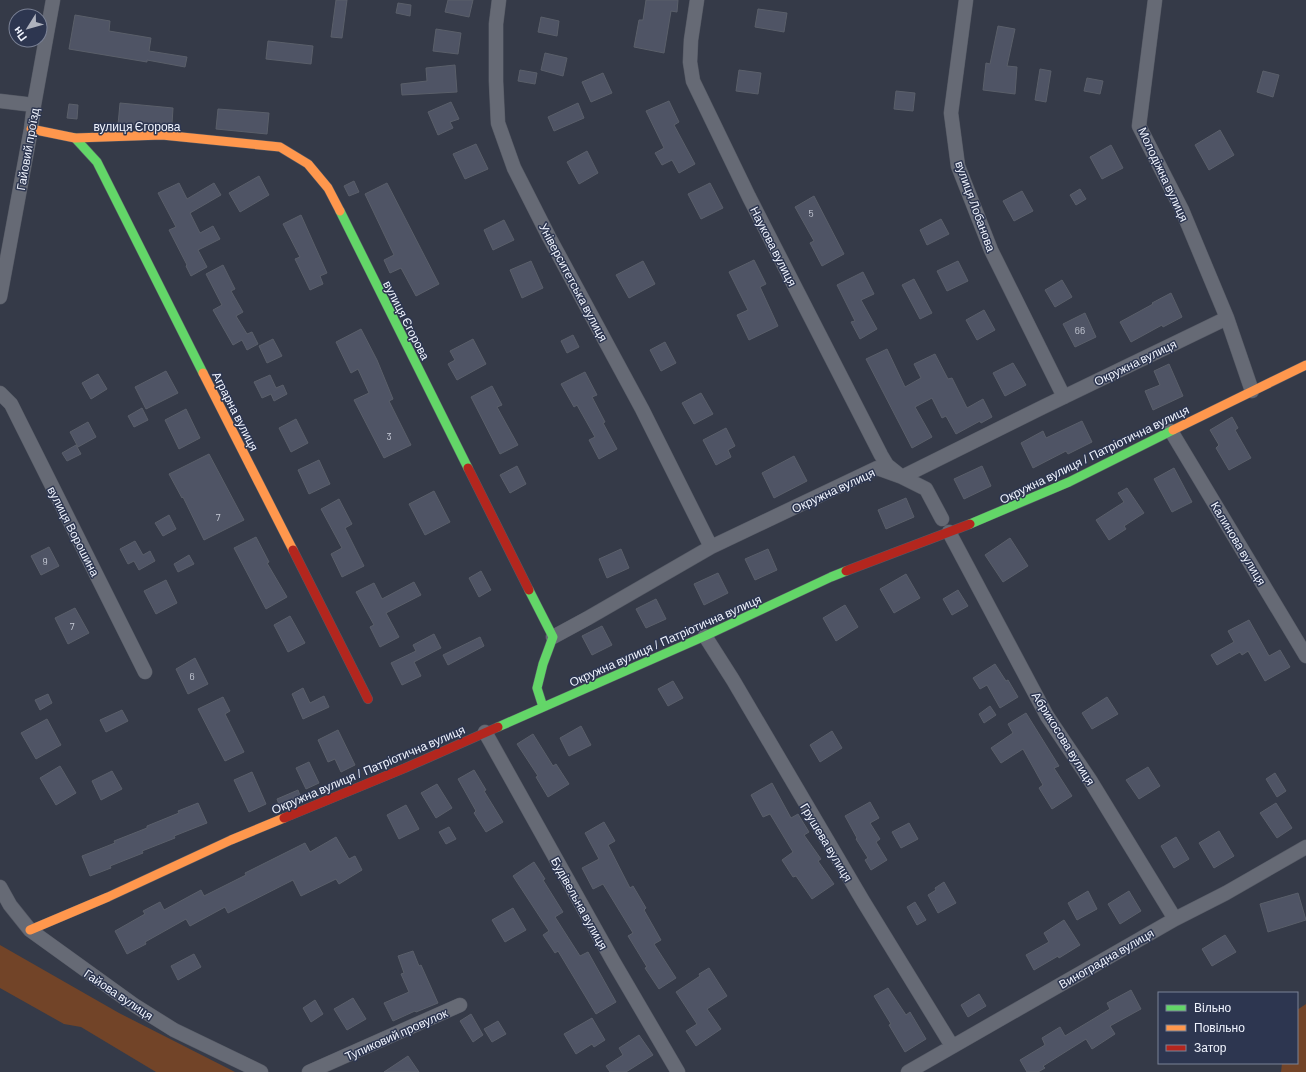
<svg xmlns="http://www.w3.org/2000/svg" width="1306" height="1072" font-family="Barlow,sans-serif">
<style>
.green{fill:#724428}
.building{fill:#4f5465;stroke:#5a5f6a}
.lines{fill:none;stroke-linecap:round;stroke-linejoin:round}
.street-casing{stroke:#555964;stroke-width:15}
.fast-casing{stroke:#555964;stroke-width:10}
.slow-casing{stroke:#555964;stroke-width:10}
.jam-casing{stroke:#555964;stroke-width:10}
.street{stroke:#666a75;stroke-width:14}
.fast{stroke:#63d668;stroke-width:9}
.slow{stroke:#ff974d;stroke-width:9}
.jam{stroke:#b3261e;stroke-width:9}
.labels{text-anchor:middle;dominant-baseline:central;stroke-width:3;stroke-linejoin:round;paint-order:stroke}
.number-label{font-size:10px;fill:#c8ccd8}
.street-label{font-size:12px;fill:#f0f4fe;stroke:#2d3650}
</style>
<rect width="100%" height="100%" fill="#353a48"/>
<path class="green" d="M0 945 119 1013 235 1072H156L81 1027 64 1024 0 988Z
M1306 1004V1072H1281L1282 1063H1297V1010Z"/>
<path class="building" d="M336 0H347L342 38 331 37Z
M448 0H473L469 17 445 12Z
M646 0H678L677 12 671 11 664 53 634 47 639 20H643Z
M398 3 411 5 410 16 396 13Z
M758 9 787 13 784 32 755 27Z
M75 15 110 21 109 31 151 38 149 51 187 57 185 67 147 60V62L69 49Z
M541 17 559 21 557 36 538 32Z
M998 26 1015 29 1007 66 1017 67 1015 94 983 90 986 63 990 64Z
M436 29 461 33 458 54 433 51Z
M268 41 313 46 311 64 266 59Z
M545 53 567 58 563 76 541 70Z
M455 65 457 92 402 95 401 84 427 81 426 68Z
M1040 69 1051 71 1046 102 1035 100Z
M520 70 537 73 535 84 518 81Z
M739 70 761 73 758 94 736 91Z
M1263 71 1279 75 1273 97 1257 92Z
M603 73 612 93 591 102 582 82Z
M1087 78 1103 81 1100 94 1084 91Z
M896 91 915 93 913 111 894 109Z
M669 101 679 122 674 125 695 164 679 173 672 160 662 165 655 153 664 148 646 111Z
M451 102 459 119 450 122 453 128 438 135 428 112Z
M120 103 173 108 172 124H162L118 125Z
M578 103 584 118 554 131 548 117Z
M69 104 78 105 77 119 67 118Z
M218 109 269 113 267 134 216 129Z
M1220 130 1234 155 1209 170 1195 145Z
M476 144 488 169 465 179 453 154Z
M1111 145 1123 168 1102 179 1090 157Z
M587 151 598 173 579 184 567 162Z
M259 176 269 195 240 212 229 193Z
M354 181 359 192 349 196 344 186Z
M179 183 187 199 214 183 221 195 190 213 200 233 213 226 220 239 198 250 207 267 191 276 186 266 187 265 169 230 176 227 158 193Z
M387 183 439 284 416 296 401 268 390 273 384 260 394 255 365 194Z
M710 183 723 208 701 219 688 194Z
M1080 189 1086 199 1076 205 1070 195Z
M1022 191 1033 211 1014 221 1003 201Z
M814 196 844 254 822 266 810 243 814 241 795 207Z
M301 215 327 273 320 276 323 284 310 290 295 259 300 257 283 224Z
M941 219 949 234 927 245 920 230Z
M504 220 514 240 493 250 484 230Z
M754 260 766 284 760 287 778 326 749 340 737 315 748 310 729 272Z
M531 261 543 288 522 298 510 270Z
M643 261 655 284 629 298 616 275Z
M958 261 968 281 947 291 937 271Z
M223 265 235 289 231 291 243 312 236 316 247 334 252 332 258 344 247 350 242 340 233 345 213 310 222 305 206 274Z
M863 272 874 294 861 300 877 329 860 339 851 322 855 321 837 285Z
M914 279 932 313 920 319 902 285Z
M1062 280 1072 297 1055 307 1045 290Z
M1171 293 1182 317 1163 327 1162 325 1131 342 1120 322 1153 304 1152 303Z
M984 310 995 330 977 340 966 320Z
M1085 313 1096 337 1075 347 1063 324Z
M361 329 377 360 393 399 389 401 411 445 384 458 354 400 369 393 358 369 351 373 336 342Z
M573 335 579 347 567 353 561 341Z
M273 339 282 356 267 363 259 346Z
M473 339 486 364 457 380 448 364 455 360 450 351Z
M665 342 676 363 661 371 650 350Z
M887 349 905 387 921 378 914 364 935 354 948 379 952 378 967 408 983 399 992 417 981 423 980 421 956 434 946 416 942 418 932 398 915 407 932 437 912 448 866 359Z
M1013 363 1026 385 1005 396 993 373Z
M1169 364 1183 396 1153 410 1145 391 1160 385 1154 371Z
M166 371 178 393 146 409 135 387Z
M585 372 597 395 592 397 605 422 603 423 617 449 599 459 589 440 595 437 577 405 574 407 561 384Z
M98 374 107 389 91 399 82 383Z
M270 375 276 388 283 385 287 394 274 401 271 394 262 398 254 382Z
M492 386 502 405 497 407 518 445 500 454 471 397Z
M701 393 713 414 694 424 682 403Z
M142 408 148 420 134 427 128 416Z
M186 409 200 438 179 449 165 420Z
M1232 417 1238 428 1235 430 1251 458 1229 470 1216 448 1219 445 1210 430Z
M296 419 308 443 291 452 279 428Z
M1082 421 1092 442 1068 454 1066 451 1033 468 1021 443 1043 431 1046 438Z
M88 422 96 437 78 447 70 432Z
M726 428 735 446 728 450 731 457 716 465 703 440Z
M76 445 81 454 67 461 62 453Z
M209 454 244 520 204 540 183 497 182 498 169 474Z
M794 456 807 481 774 498 762 473Z
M319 460 330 484 309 494 298 470Z
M517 466 526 484 510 493 500 475Z
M982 466 991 486 964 499 954 479Z
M1174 468 1192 502 1172 512 1154 479Z
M1127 488 1144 513 1124 526 1126 529 1109 540 1096 520 1124 502 1118 493Z
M434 491 450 522 425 535 409 504Z
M906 498 914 517 886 529 878 510Z
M339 499 352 524 345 528 364 566 342 577 331 554 342 548 321 509Z
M169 515 176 529 163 536 155 523Z
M256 537 269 562 267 563 287 597 266 609 234 548Z
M1010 538 1028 566 1003 582 985 555Z
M135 541 143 555 150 551 155 561 139 570 134 561 128 564 120 549Z
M49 547 59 566 41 575 31 556Z
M621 549 629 568 607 578 599 559Z
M768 549 777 570 755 580 745 559Z
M189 555 194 564 178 572 174 564Z
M481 571 491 590 479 597 469 578Z
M718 573 728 593 704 605 694 584Z
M906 574 920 598 894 613 880 589Z
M166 580 177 603 156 614 144 591Z
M414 582 421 595 386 613 399 637 380 647 370 627 374 625 356 592 374 583 382 599Z
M958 590 968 606 952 615 943 599Z
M656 599 666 619 646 628 636 609Z
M845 605 858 627 836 641 823 618Z
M75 608 89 633 68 644 55 618Z
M290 616 305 643 288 652 274 625Z
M1249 620 1269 656 1280 650 1290 667 1265 681 1248 651 1242 655 1240 652 1217 665 1211 655 1234 642 1228 631Z
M602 626 612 645 592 655 582 636Z
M434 634 441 648 414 662 421 676 402 685 391 663 416 651 413 645Z
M480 637 484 646 448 665 443 655Z
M195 658 208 684 188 694 176 669Z
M995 664 1006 681 1008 680 1018 697 1000 708 987 685 980 689 973 678Z
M673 681 683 698 668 706 658 689Z
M303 688 310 703 324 696 329 707 303 719 292 694Z
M48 694 52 703 40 710 35 700Z
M223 697 230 711 225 714 244 752 225 761 198 709Z
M1107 697 1118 714 1092 729 1082 713Z
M990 706 996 715 984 723 979 714Z
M122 710 128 721 106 732 100 720Z
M1026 713 1059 766 1054 768 1072 796 1052 809 1039 788 1043 785 1023 749 1001 763 991 748 1013 733 1008 724Z
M47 719 61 745 36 759 21 733Z
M581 726 591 745 569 756 560 738Z
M338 730 355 765 341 772 335 759 328 762 318 740Z
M832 731 842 748 820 762 810 745Z
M533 734 553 766 556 764 569 784 548 797 536 777 538 776 517 744Z
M309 762 319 783 306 789 296 768Z
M60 766 76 793 56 805 40 778Z
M1148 767 1160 786 1139 799 1126 780Z
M474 770 486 790 484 791 503 822 486 832 474 813 476 811 458 779Z
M112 771 122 789 101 800 92 781Z
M252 772 266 804 249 812 234 780Z
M1275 773 1286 791 1277 797 1266 779Z
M772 783 791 818 798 814 809 832 804 835 821 859 818 861 834 884 812 899 796 876 793 877 782 860 793 852 770 814 763 817 751 795Z
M437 784 452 808 436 818 421 793Z
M298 790 301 798 280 807 277 799Z
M870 802 879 818 870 823 880 839 876 842 887 860 871 870 865 860 868 858 856 839 857 838 845 816Z
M198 803 207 823 174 836 175 838 142 851 143 853 110 866 111 868 90 876 82 856 115 843 114 841 147 828V826L179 813 178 811Z
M1276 803 1292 828 1277 838 1260 813Z
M406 805 419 829 399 839 387 815Z
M604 822 615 841 608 845 630 888 633 886 646 908 644 910 661 940 654 944 676 978 659 989 645 968 647 967 628 936 633 933 603 884 593 889 582 868 599 859 585 833Z
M909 823 918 839 901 848 892 832Z
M449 827 456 839 446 844 439 832Z
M1219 831 1234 856 1214 868 1199 843Z
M336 837 349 859 355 856 362 870 339 884 336 879 301 896 293 880 228 913 225 907 190 926 186 919 145 942 146 944 127 954 115 931 145 914 143 911 160 902 164 910 201 890 204 896 246 875 245 873 305 843 310 852Z
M1176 837 1189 859 1174 868 1161 846Z
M534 862 545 879 543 880 563 912 555 917 580 956 588 952 616 1002 596 1014 558 951 555 953 543 935 549 931 513 876Z
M944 882 956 903 938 913 928 895 936 890 935 888Z
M1088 891 1097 909 1077 920 1068 903Z
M1129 891 1141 911 1120 924 1108 904Z
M1298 893 1306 920 1268 932 1260 904Z
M915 902 926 920 917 925 907 907Z
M513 908 526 930 505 942 492 920Z
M1064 920 1080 945 1059 958 1058 956 1034 970 1026 955 1049 942 1044 933Z
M1225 935 1236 952 1212 966 1202 949Z
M413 951 419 966 421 965 438 1003 416 1012 415 1011 393 1021 384 1003 409 992 401 974 404 973 398 956Z
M194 954 201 967 178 980 171 966Z
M709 968 727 996 707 1009 721 1029 696 1046 686 1031 697 1024 676 992 700 976 699 974Z
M888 988 906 1015 910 1012 926 1039 905 1052 889 1025 891 1024 874 996Z
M1131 990 1141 1009 1110 1026 1115 1034 1092 1049 1086 1039 1043 1066 1045 1068 1038 1072H1027L1020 1060 1045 1045 1042 1038 1060 1027 1065 1036 1110 1009 1107 1003Z
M979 994 986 1006 968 1017 961 1005Z
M353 998 366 1019 347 1030 334 1009Z
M315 1000 323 1014 311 1022 303 1008Z
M471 1014 483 1035 473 1042 460 1021Z
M592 1018 605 1040 594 1047 592 1044 576 1054 564 1034Z
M498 1021 506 1034 492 1042 484 1029Z
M639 1035 653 1055 626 1072H610L606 1066 623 1055 619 1048Z
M408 1056 419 1072H384Z"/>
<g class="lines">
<g class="street-casing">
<path id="street" d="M499 0 496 24V81L498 123 514 168 549 237 642 409 711 547
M697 0 691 40 690 62 693 81 749 197 881 455 887 465 902 477 926 489 942 519
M966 0 951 113 958 166 991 250 1064 397
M1155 0 1139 126 1182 210 1227 318 1252 391
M0 101 34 105
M0 297 31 129 34 105 53 0
M0 393 11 404 145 672
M1171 431 1306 656
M949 532 1047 716 1090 780 1175 919
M705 636 733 680 863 901 952 1046
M553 637 588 618 711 547 877 468 902 477 1043 407 1227 318
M485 732 613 961 678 1072
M0 887 10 905 30 930 134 1005 174 1030 261 1072
M309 1072 460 1005
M908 1072 1175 919 1226 893 1306 847"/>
</g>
<g class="fast-casing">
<path id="fast" d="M75 138 97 162 203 373
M340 211 468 468
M970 524 1069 482 1173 430
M529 590 553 637 543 664 537 688 543 707
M498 727 705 636 831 577 846 571"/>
</g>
<g class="slow-casing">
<path id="slow" d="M31 129 75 138 162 135 280 147 308 164 328 188 340 211
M203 373 293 550
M1173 430 1306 365
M30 930 108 897 231 840 284 818"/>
</g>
<g class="jam-casing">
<path id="jam" d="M468 468 529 590
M293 550 368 699
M846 571 970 524
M284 818 405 768 498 727"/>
</g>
<use href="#street" class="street"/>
<use href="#fast" class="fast"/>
<use href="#slow" class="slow"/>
<use href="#jam" class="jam"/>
</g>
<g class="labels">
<g class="number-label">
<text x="811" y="213">5</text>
<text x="1080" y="330">66</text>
<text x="389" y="436">3</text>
<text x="218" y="517">7</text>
<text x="45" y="561">9</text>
<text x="72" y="626">7</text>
<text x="192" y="676">6</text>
</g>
<g class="street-label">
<text x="137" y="126">вулиця Єгорова</text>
<text transform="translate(27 149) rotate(-80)">Гайовий проїзд</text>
<text transform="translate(1164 174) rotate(65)">Молодіжна вулиця</text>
<text transform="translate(976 206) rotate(70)">вулиця Лобанова</text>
<text transform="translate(774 246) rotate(63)">Наукова вулиця</text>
<text transform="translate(574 282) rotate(62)">Університетська вулиця</text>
<text transform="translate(407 320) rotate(63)">вулиця Єгорова</text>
<text transform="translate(1135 362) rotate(-26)">Окружна вулиця</text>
<text transform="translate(236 411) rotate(63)">Аграрна вулиця</text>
<text transform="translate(1094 454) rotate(-26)">Окружна вулиця / Патріотична вулиця</text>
<text transform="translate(833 490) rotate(-25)">Окружна вулиця</text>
<text transform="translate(74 531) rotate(63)">вулиця Ворошина</text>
<text transform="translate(1239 543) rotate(59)">Калинова вулиця</text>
<text transform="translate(665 640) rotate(-24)">Окружна вулиця / Патріотична вулиця</text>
<text transform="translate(1064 738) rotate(58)">Абрикосова вулиця</text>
<text transform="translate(368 769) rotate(-23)">Окружна вулиця / Патріотична вулиця</text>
<text transform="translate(827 842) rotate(59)">Грушева вулиця</text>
<text transform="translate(580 903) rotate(61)">Будівельна вулиця</text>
<text transform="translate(1106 958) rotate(-30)">Виноградна вулиця</text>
<text transform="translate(119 994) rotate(34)">Гайова вулиця</text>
<text transform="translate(396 1034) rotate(-24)">Тупиковий провулок</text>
</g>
</g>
<rect x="1158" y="992" width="140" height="72" fill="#2d3650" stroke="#7b8296"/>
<rect x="1166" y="1005" width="20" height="6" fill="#63d668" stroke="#7b8296"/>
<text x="1194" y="1012" font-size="12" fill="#f0f4fe">Вільно</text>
<rect x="1166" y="1025" width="20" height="6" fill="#ff974d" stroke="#7b8296"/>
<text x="1194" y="1032" font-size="12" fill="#f0f4fe">Повільно</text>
<rect x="1166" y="1045" width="20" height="6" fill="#b3261e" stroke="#7b8296"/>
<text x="1194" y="1052" font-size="12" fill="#f0f4fe">Затор</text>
<g transform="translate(28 28) rotate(233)"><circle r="19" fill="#2d3650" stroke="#7b8296"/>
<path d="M0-3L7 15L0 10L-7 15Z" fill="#afb3be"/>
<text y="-6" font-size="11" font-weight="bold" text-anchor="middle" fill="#f0f4fe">Пн</text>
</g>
</svg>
